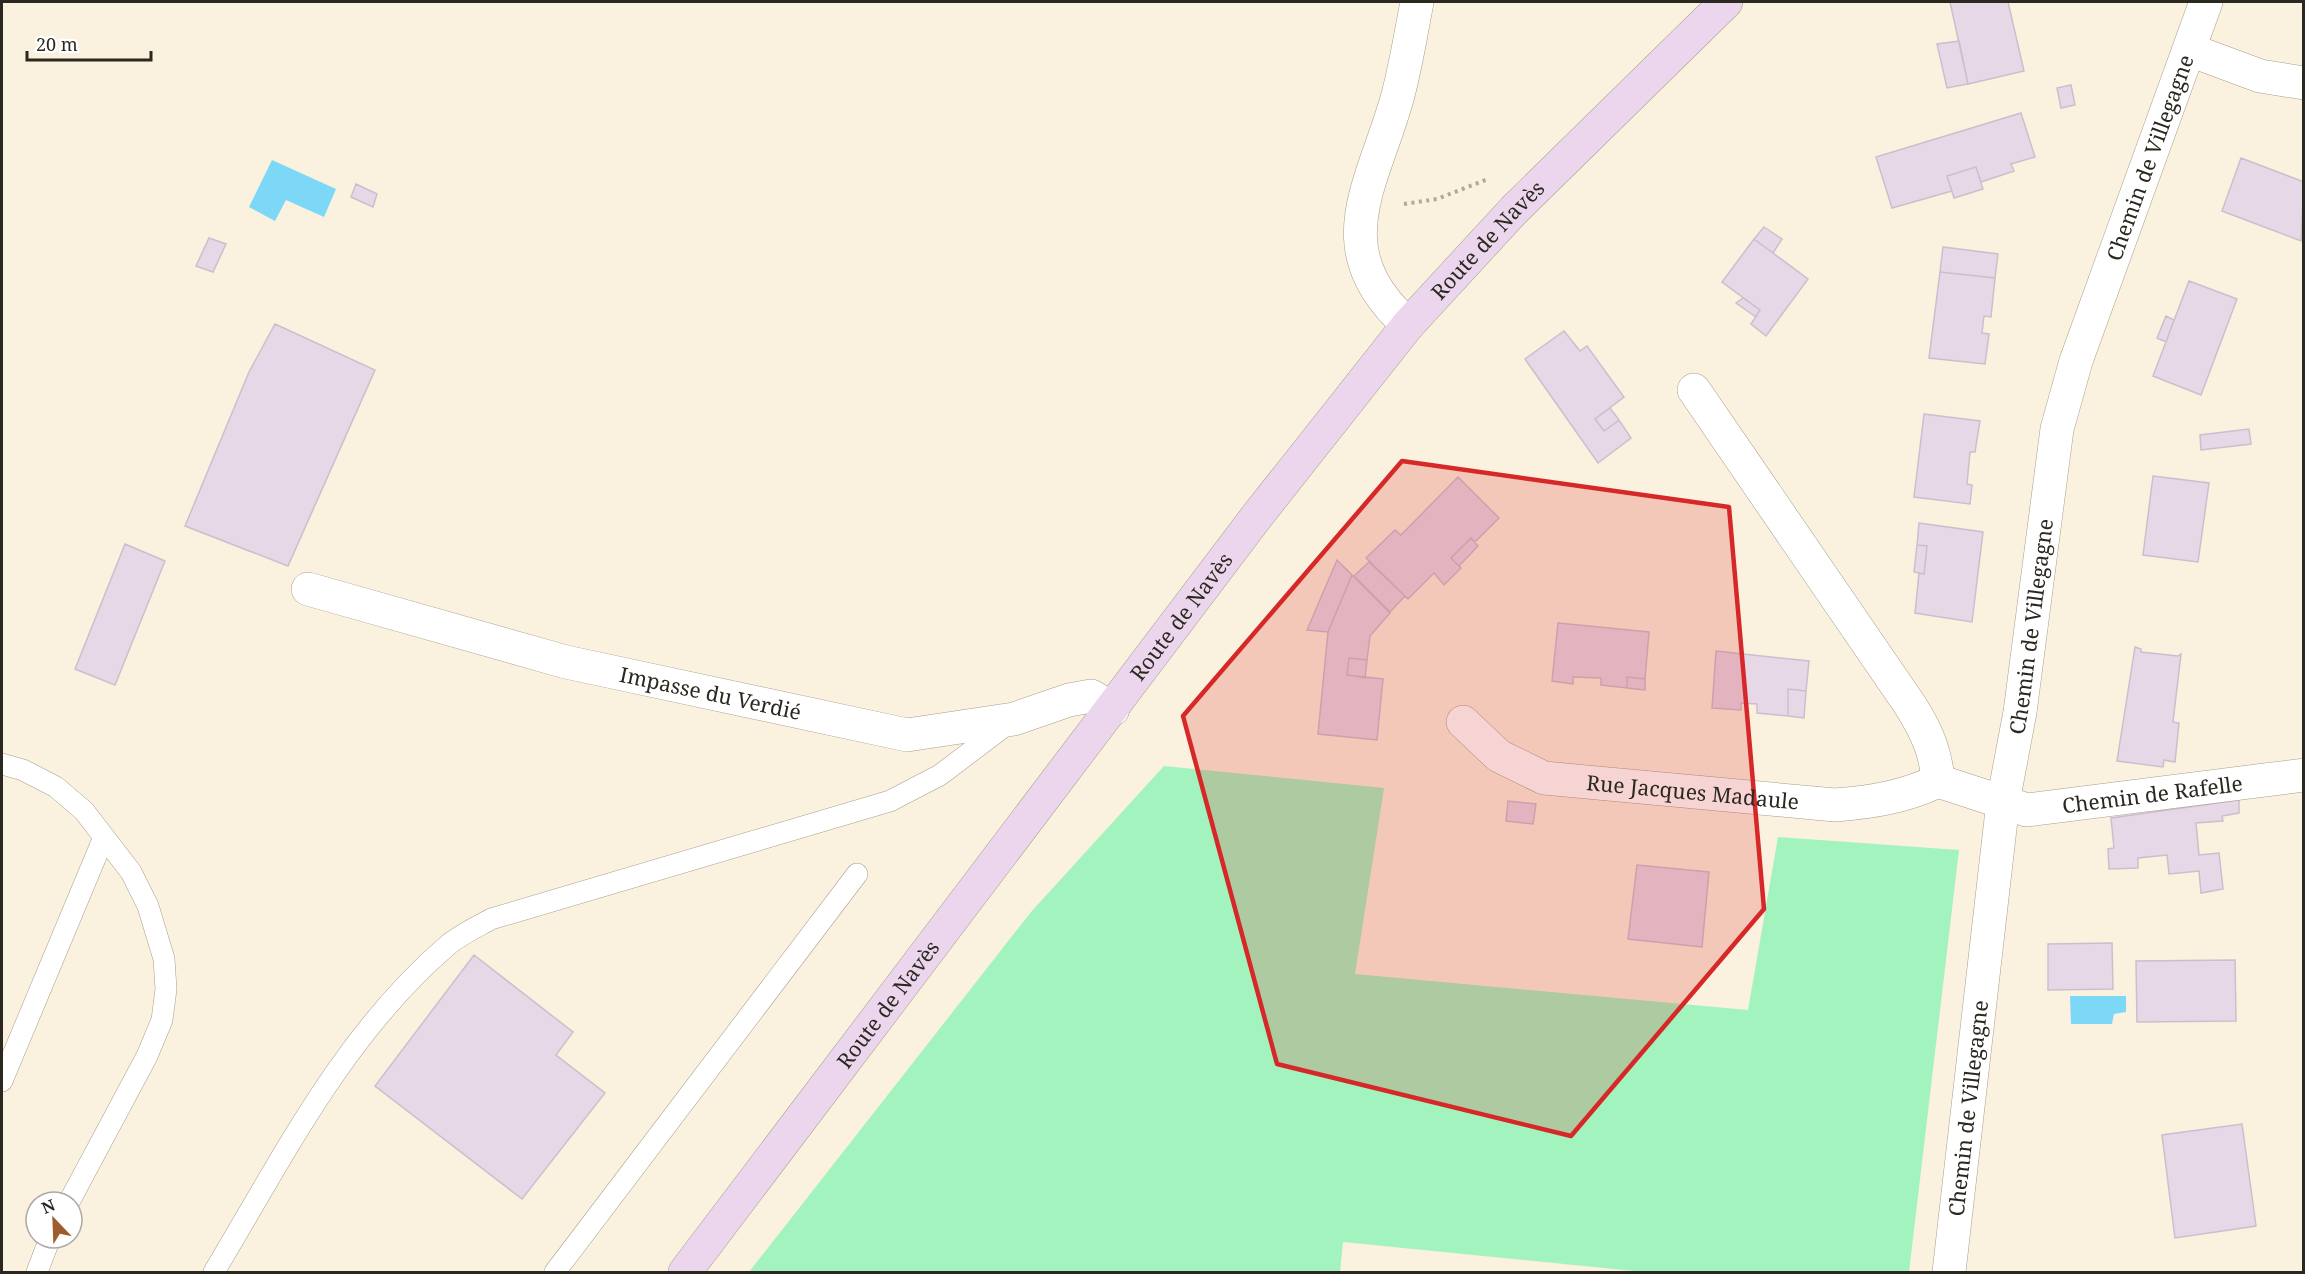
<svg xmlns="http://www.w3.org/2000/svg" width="2305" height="1274" font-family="'Noto Serif',serif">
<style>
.green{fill:#a3f3be}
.water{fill:#7dd8f7}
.building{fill:#e7d8e7;stroke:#cdbecd;stroke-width:1.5}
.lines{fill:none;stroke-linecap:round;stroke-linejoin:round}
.lane-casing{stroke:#a79f8d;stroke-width:22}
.street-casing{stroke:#a79f8d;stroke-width:34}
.secondary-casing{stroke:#a79f8d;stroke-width:34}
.path{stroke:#b0a99a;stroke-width:4;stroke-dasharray:3 4.5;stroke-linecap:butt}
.lane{stroke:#fff;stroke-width:21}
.street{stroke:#fff;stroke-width:33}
.secondary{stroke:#ebd6ee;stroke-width:33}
.marked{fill:#d62828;fill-opacity:0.2;stroke:#d62828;stroke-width:4.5;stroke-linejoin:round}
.labels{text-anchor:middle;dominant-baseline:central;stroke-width:4.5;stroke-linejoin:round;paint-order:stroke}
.street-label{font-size:21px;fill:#2b2820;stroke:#fff}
</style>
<rect width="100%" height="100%" fill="#faf1de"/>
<path class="green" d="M1164 766 1384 788 1355 974 1748 1010 1778 837 1959 850 1909 1272H1644L1343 1242 1340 1272H749L1031 912Z"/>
<path class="water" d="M272 160 336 189 324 217 286 200 275 221 249 207Z
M2070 996H2126V1012L2114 1014 2112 1024H2071Z"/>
<path class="building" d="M1950 2H2008L2024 71 1968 84Z
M1959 41 1968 84 1947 88 1937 44Z
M2071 85 2075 105 2061 108 2057 88Z
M2021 113 2035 157 2011 164 2014 171 1981 182 1976 167 1947 176 1952 191 1892 208 1876 157Z
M2241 158 2304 182 2301 241 2222 211Z
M1976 167 1983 189 1954 198 1947 176Z
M356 184 377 194 373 207 351 197Z
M1764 227 1782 239 1773 253 1754 239Z
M209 238 226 244 213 272 196 266Z
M1754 239 1808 279 1766 336 1751 324 1760 310 1722 282Z
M1943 247 1998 254 1995 278 1940 272Z
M1940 272 1995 278 1991 317 1984 316 1982 333 1989 334 1985 364 1929 358Z
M2189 281 2237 299 2201 395 2153 376Z
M1743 298 1760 310 1756 317 1736 303Z
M2166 316 2174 320 2166 342 2157 338Z
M275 324 375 370 288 566 185 526 249 372Z
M1564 331 1580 351 1587 346 1624 397 1595 419 1604 431 1619 420 1631 438 1598 463 1525 359Z
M1610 408 1619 420 1604 431 1595 419Z
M1924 414 1980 421 1975 452H1970L1967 484 1972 485 1970 504 1914 497Z
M2249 429 2251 444 2201 450 2200 435Z
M2153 476 2209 483 2198 562 2143 555Z
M1458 477 1499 518 1475 542 1471 538 1451 558 1461 568 1444 585 1434 573 1408 599 1366 558 1395 530 1401 535Z
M1919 523 1983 532 1972 622 1915 613 1919 573 1924 574 1927 546 1917 545Z
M1471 538 1478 546 1459 566 1451 558Z
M125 544 165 561 115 685 75 669Z
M1917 545 1927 546 1924 574 1914 572Z
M1337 560 1352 575 1328 632 1307 630Z
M1369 562 1405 596 1390 612 1354 576Z
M1352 575 1390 613 1370 636 1367 660 1349 658 1347 675 1383 679 1377 740 1318 734 1328 632Z
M1558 623 1649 632 1645 679 1627 677V688L1601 685V678L1573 677V684L1552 681Z
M2135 647 2141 649V652L2178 656 2181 654 2173 722 2179 723 2175 762 2164 760 2163 767 2117 761Z
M1716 651 1809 661 1806 691 1788 689V716L1757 713V704L1741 703V710L1712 708Z
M1349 658 1367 660 1365 678 1347 675Z
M1627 677 1645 679V690L1627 688Z
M1788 689 1806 691 1804 718 1788 716Z
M2239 800V813L2222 816 2223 821 2196 823 2199 855 2219 853 2223 889 2201 893 2199 871 2169 874 2167 855 2138 858V868L2109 869 2108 849 2114 848 2111 818Z
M1508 801 1536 804 1533 824 1506 821Z
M1637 865 1709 872 1702 947 1628 939Z
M2112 943 2113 989 2048 990V944Z
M474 955 573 1032 556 1055 605 1093 522 1199 375 1086Z
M2235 960 2236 1021 2137 1022 2136 961Z
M2242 1124 2256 1226 2175 1238 2162 1135Z"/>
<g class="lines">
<g class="lane-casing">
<path id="lane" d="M2 764 23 770 56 787 84 811 131 872 148 906 164 959 166 989 162 1020 147 1056 69 1202
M2 1081 104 837
M37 1272 50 1238
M214 1272C283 1157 344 1034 448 945 460 935 477 927 491 919L890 801 940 775 1006 725
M555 1272 857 874"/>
</g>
<g class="street-casing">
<g id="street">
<path d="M2190 50 2260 76 2304 83"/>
<path d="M1408 325C1322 248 1374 184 1398 95 1406 65 1411 33 1417 2"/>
<path id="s1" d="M308 589 566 662 907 735 1014 719 1069 700 1091 696 1113 709"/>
<path id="s2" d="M1463 722 1499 756 1544 778 1835 805C1873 802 1904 797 1938 781 1936 752 1926 730 1910 705L1694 390"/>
<path id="s3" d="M1938 781 2027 810 2304 775"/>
<path id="s4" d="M1949 1272 2003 802 2020 712 2057 429 2076 361 2206 2"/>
</g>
</g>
<g class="secondary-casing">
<g id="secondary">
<path id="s5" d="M685 1272 1257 516 1408 325 1514 210 1726 2"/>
</g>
</g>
<path class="path" d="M1404 204 1437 199 1488 179"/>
<use href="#lane" class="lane"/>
<use href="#street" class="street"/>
<use href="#secondary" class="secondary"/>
</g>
<path class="marked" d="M1402 461 1729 507 1764 909 1571 1136 1277 1064 1183 716Z"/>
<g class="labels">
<g class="street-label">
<text stroke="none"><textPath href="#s4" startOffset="1137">Chemin de Villegagne</textPath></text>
<text stroke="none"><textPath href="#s5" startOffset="1308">Route de Navès</textPath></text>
<text stroke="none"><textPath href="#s5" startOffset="822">Route de Navès</textPath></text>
<text stroke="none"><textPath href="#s4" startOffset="651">Chemin de Villegagne</textPath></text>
<text stroke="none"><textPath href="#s1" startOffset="416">Impasse du Verdié</textPath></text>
<text stroke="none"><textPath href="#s2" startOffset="249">Rue Jacques Madaule</textPath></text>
<text stroke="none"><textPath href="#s3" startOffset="220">Chemin de Rafelle</textPath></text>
<text stroke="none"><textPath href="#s5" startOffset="336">Route de Navès</textPath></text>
<text stroke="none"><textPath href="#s4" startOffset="165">Chemin de Villegagne</textPath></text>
</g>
</g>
<rect width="2305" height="1274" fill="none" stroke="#2b2820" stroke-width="6"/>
<g transform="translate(54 1220) rotate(337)"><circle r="28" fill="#ffffff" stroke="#aaa9a6" stroke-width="1.5"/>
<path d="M0-4.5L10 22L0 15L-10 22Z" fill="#9e5b2b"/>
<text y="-9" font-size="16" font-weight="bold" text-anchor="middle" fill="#2b2820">N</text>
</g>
<path d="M27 51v9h124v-9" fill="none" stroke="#2b2820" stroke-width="3"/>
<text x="36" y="51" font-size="18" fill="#2b2820" stroke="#ffffff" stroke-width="4.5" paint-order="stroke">20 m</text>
</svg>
